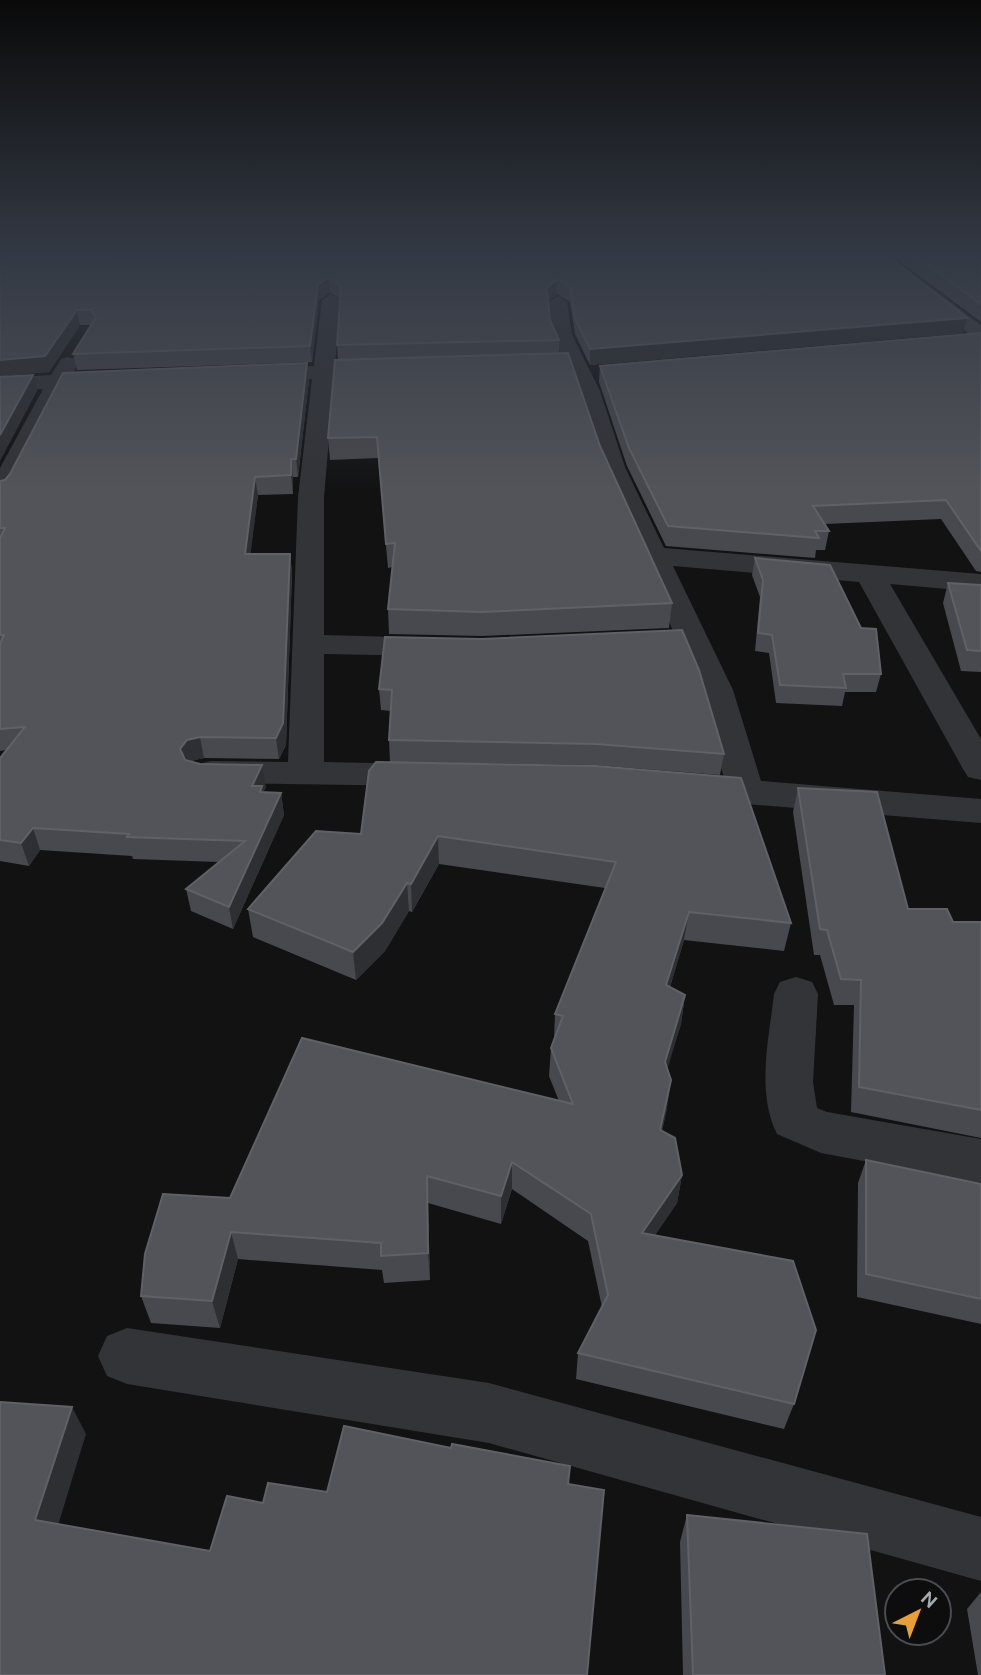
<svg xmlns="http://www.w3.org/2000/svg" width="981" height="1675" font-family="Ubuntu,sans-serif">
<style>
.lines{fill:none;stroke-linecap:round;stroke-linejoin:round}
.street{fill:#333438;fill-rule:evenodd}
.secondary{fill:#414348;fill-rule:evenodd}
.wall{fill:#48494e}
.shaded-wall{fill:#2e2f32}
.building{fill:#525459;stroke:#5f6167;stroke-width:2}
</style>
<rect width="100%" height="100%" fill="#121213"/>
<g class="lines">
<path class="street" d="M331 294 340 300 335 366 386 365 393 367 397 371 393 375 386 377 334 379 324 497V635L435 638 446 640 451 647 446 654 435 656 324 654V762L420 764 433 767 438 775 433 783 420 786 211 783 198 780 193 772 198 764 211 761 288 762 298 497 312 379 257 380 249 379 246 374 249 369 257 368 314 366 322 300Z
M558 296 567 302 572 335 600 391 625 467 664 548 981 574V592L890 584 981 739V780L968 777 963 769 859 582 673 566 733 690 761 781 981 799V823L746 804 680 795 675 787 680 779 693 776 724 778 699 690 601 467 578 391 552 335 549 302Z
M68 357 75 359 78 363 73 374 118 373 121 378 118 383 66 387 13 491 9 496 0 499V468L43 389 0 392V378L51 375 61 359Z
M796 977 812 982 818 994 813 1082 817 1108 827 1112 981 1139V1183L821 1153 777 1134C756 1092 769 1039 774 994L780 982Z
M127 1328 489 1383 981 1517V1581L489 1443 127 1384 107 1376 98 1356 107 1336Z"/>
<path class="secondary" d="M870 256H889L981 325V340L974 338Z"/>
</g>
<path class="wall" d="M0 256H232L121 262 888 256 963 333 590 365 575 334 570 302 557 294 548 301 550 320 559 340V353L600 446 672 603 669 628 482 636 389 634 388 609 392 567 388 568 378 458 330 460 328 438 338 360 337 345 340 299 330 292 319 300 312 362 77 370 73 354 91 325H80L49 372 0 376Z
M893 256H981V322Z
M981 333V572L976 571 941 519 825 524 829 531 825 550H816L815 558 666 546 627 466 599 382 600 366Z
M307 363 309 380 298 477H293V494L258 495 250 554H290L292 573 286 745 279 759 204 758 191 761 266 787 263 792 281 793 284 815 233 929 191 911 186 889 219 862 133 859 132 856 40 850 29 866 0 861V758L6 750 0 751V481Z
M755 558 881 674 876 692H845L842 706 776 703 769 653 755 651 760 597 752 575Z
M948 583 981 585V672L961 671 943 603Z
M385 637 724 754 720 775 594 765 390 762 389 740 391 711 381 710 379 689Z
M369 771 791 923 784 951 684 940 670 987 685 995 681 1024 667 1068V1108L662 1131 682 1175 677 1203 655 1235 794 1404 784 1429 576 1379 578 1353 602 1307 588 1241 512 1189 501 1224 428 1203 430 1280 384 1283 382 1270 238 1259 220 1328 151 1323 141 1296 230 1198 559 1101 549 1076 551 1048 554 1039 555 1014 605 888 439 864 412 912 409 911 385 951 356 980 253 937 248 909 361 834Z
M798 788 908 909 953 922H981V1138L851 1112 854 1005H834L820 955H814L793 812Z
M866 1160 981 1184V1324L857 1297 858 1183Z
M687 1515 885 1675H683L680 1542Z
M981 1592V1675H978L967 1609Z"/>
<path class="shaded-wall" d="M108 256H121L122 261 111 268Z
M328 277 330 292 319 300 312 362 310 346 318 285Z
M557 279V294L546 302 547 288Z
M77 310 80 325 49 372 0 376V360Z
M967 318 963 333 590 365V349Z
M307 363 309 380 298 477 296 459Z
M33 375 37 391 0 461V435Z
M291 459 293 477V494L291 475Z
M255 477 258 495 248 574 245 554Z
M290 554 292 573 286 745 279 759 276 738Z
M200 737 204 758 191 761 185 771 180 749 187 740Z
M262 765 266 787 263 792 266 808 252 786Z
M281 793 284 815 233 929 229 907Z
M33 828 40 850 29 866 21 843Z
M438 836 439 864 412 912 411 884Z
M407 883 409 911 385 951 356 980 353 952Z
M689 912 684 940 662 1013 666 985Z
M685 995 681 1024 661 1090 665 1062Z
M671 1080 667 1108 656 1158 660 1130Z
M512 1162V1189L501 1224V1196Z
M682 1175 677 1203 638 1259 642 1233Z
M427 1176 428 1203 430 1280 428 1253Z
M231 1232 238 1259 220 1328 212 1301Z
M72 1407 86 1434 52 1545 35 1520Z"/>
<path class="building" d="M0 256H111L118 262 260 256H888L967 318 590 349 575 319 570 287 557 279 547 288 550 320 559 340 337 345 341 286 328 277 318 285 310 346 73 354 96 317 91 310H77L45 356 0 360Z
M915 256H981V304Z
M981 333V551L946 500 813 506 829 531H815L819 538 668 526 629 448 600 366Z
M568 353 600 446 672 603 482 612 388 609 395 543 386 544 377 437 328 438 335 360Z
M307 363 296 459H291V475L255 477 245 554H290L283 723 276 738 200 737 187 740 180 749 185 760 200 764 262 765 252 786H262L260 792 281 793 229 907 186 889 245 841 127 837 129 834 33 828 21 843 0 840V758L25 727 0 729V644L4 635H0V538L5 528H0V481L5 480 10 474 63 373Z
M33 375 0 435V377Z
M755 558 830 565 861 628 876 629 881 674H843L846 688 780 685 772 635 758 633 763 580Z
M948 583 981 585V651L967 650Z
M682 630 699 670 724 754 596 744 389 740 392 690 379 689 385 637 482 639Z
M376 762 596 766 741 778 791 923 689 912 666 985 685 995 665 1062 671 1080 660 1130 675 1138 682 1175 642 1233 793 1261 816 1330 794 1404 578 1353 608 1295 591 1214 512 1162 501 1196 427 1176 428 1253 381 1256V1243L231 1232 212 1301 141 1296 145 1254 163 1194 230 1198 302 1038 573 1104 551 1048 563 1016 555 1014 616 862 438 836 411 884 407 883 382 923 353 952 248 909 316 831 361 834 369 771Z
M798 788 877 792 908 909H947L953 922H981V1110L859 1087 861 980 841 979 827 930 820 929Z
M866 1160 981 1184V1299L866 1274Z
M0 1402 72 1407 35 1520 210 1551 227 1496 263 1503 268 1483 327 1492 344 1426 451 1448 452 1444 570 1466 568 1484 604 1490 587 1675H0Z
M687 1515 867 1534 885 1675H693Z"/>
<linearGradient id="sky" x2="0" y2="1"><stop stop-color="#0a0a0a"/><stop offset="0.52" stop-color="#333944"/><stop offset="1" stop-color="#333944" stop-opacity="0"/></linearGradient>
<rect width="981" height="491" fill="url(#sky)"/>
<g transform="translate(918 1612) rotate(42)"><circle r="33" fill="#0d0d0e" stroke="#494c50" stroke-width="2"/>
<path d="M0-5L12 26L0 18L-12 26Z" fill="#e6a037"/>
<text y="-10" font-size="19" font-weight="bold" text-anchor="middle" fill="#a4aab3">N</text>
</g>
</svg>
